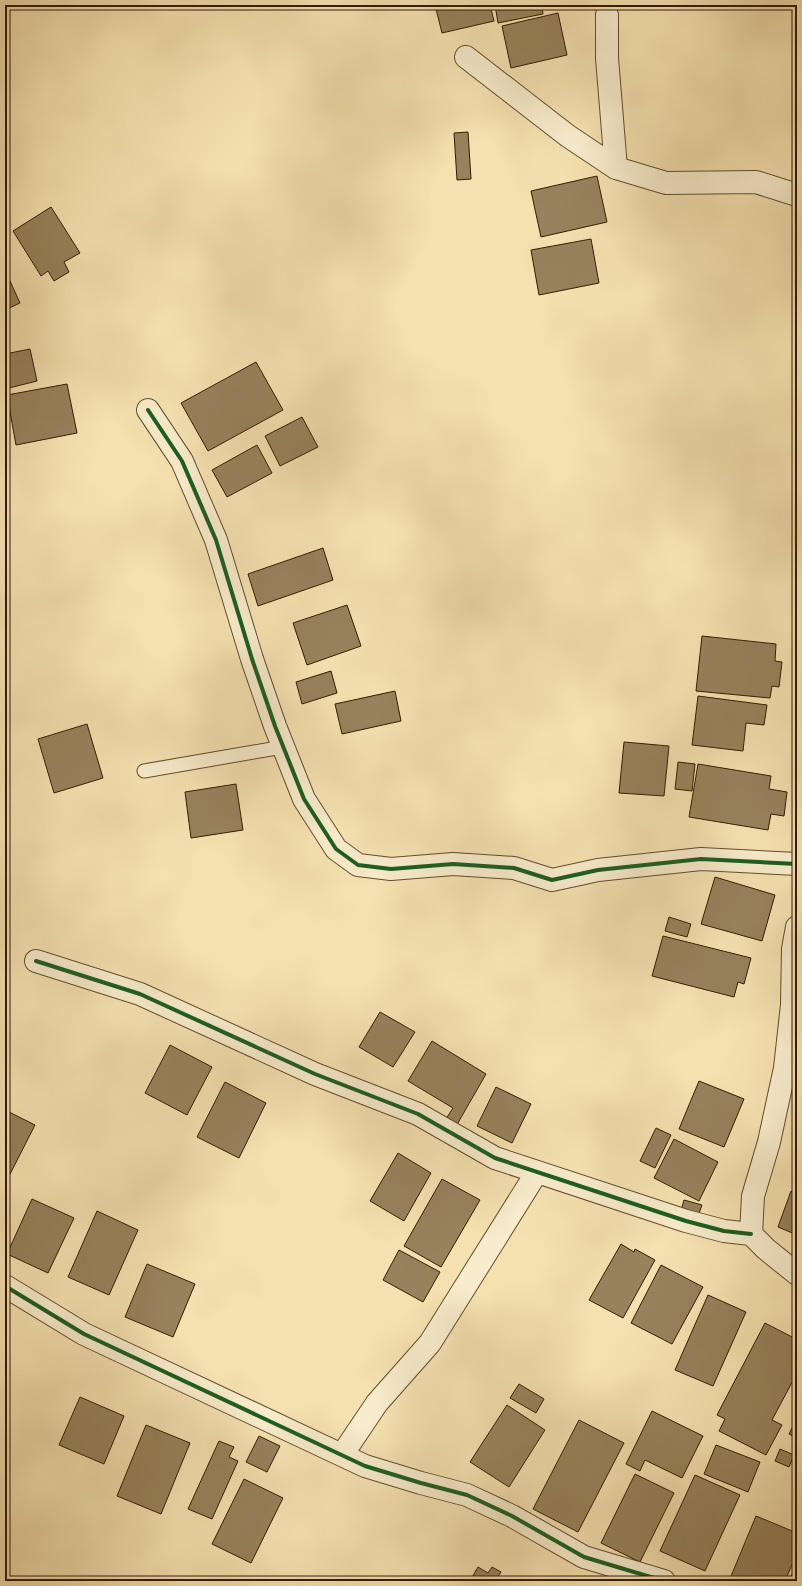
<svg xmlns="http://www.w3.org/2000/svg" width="802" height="1586" font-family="'IM FELL DW Pica',serif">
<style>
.building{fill:#97825c;stroke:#321c00}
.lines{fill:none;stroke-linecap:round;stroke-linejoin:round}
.lane-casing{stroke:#634d2c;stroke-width:15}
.street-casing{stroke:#634d2c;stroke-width:24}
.lane{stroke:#f8eccc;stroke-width:13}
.street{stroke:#f8eccc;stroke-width:22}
.cycleway-casing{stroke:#f8eccc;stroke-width:6}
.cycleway{stroke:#1b5e20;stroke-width:4}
</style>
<rect width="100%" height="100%" fill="#f5e1b0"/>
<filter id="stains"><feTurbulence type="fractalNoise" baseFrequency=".005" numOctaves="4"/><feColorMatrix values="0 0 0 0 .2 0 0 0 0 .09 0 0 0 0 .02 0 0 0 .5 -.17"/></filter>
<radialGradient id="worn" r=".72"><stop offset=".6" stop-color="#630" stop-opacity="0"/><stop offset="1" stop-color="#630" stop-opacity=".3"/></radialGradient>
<path class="building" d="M435 5H490L494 21 442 33Z
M495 5H542L543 14 498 23Z
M558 13 567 55 511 68 502 26Z
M468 132 471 179 457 180 454 133Z
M597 176 607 222 541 237 531 191Z
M51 207 80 253 64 262 69 272 54 281 48 271 41 276 13 231Z
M591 239 599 283 539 295 531 250Z
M5 270 20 303 5 310Z
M30 349 37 381 5 389V354Z
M256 362 283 410 208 451 181 403Z
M67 384 77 433 16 445 7 395Z
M302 417 318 447 280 466 265 436Z
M257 445 272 473 227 497 212 470Z
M323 548 333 580 258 606 248 574Z
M347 605 361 646 307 665 293 623Z
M702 636 776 644 775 661 782 662 779 687 772 686 770 698 696 691Z
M331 671 337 693 302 704 296 682Z
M395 691 401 721 342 734 335 704Z
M698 696 767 705 764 725 746 723 743 751 692 745Z
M87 724 103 778 54 793 38 739Z
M624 742 669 746 664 796 619 793Z
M678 762 695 764 692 791 675 789Z
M698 764 771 776 769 789 787 792 784 816 771 814 768 830 689 817Z
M236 784 243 830 191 838 185 792Z
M715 877 775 895 762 941 701 924Z
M669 917 691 924 687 937 665 931Z
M663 936 751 958 744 984 738 982 734 997 652 976Z
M380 1012 415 1032 393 1067 359 1047Z
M432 1041 486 1074 455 1128 444 1122 453 1108 408 1081Z
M170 1045 212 1067 187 1115 145 1093Z
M699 1081 744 1099 724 1147 679 1129Z
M225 1082 266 1103 239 1158 197 1137Z
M496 1087 531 1104 512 1143 477 1126Z
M5 1110 35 1125 5 1184Z
M656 1128 671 1135 655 1168 640 1161Z
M674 1139 718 1162 699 1201 654 1178Z
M398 1153 431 1173 404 1221 370 1201Z
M442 1179 480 1200 441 1267 404 1246Z
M791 1191 797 1193V1235L778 1227Z
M32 1199 74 1218 48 1273 7 1254Z
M684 1200 702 1205 698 1216 681 1211Z
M97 1211 138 1230 109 1295 68 1277Z
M621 1244 634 1252 635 1249 655 1260 623 1318 589 1300Z
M399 1250 440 1272 423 1302 383 1280Z
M147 1264 195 1284 173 1337 125 1317Z
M661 1265 703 1287 672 1344 631 1323Z
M708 1295 746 1312 713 1386 675 1370Z
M765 1323 794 1338 792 1342 797 1344V1365L794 1370 797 1371V1373L772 1420 782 1425 766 1455 719 1431 725 1419 717 1415Z
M519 1384 544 1399 536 1413 510 1398Z
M80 1397 124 1416 104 1464 59 1445Z
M507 1405 545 1430 509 1487 470 1462Z
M652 1411 703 1436 682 1478 645 1460 640 1471 626 1464Z
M797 1418V1438L789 1434Z
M579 1420 624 1443 578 1532 533 1509Z
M146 1425 190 1443 161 1514 117 1496Z
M259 1436 280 1446 267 1472 246 1462Z
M219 1441 234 1447 229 1457 238 1461 212 1519 188 1509Z
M716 1445 760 1462 748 1492 704 1474Z
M780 1449 794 1455 789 1467 775 1461Z
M635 1474 674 1493 640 1562 601 1543Z
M695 1475 740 1495 705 1571 660 1551Z
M244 1479 283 1498 251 1563 212 1544Z
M756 1516 797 1533V1553L785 1581H729Z
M478 1567 488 1573 492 1567 501 1572 497 1578 503 1581H470Z
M792 1574 797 1577V1581H789Z"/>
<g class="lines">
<g class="lane-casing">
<path id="lane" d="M144 771 283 747"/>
</g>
<g class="street-casing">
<path id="street" d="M607 15V58L616 168 666 183 756 182 797 195
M466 57 568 136 616 168
M148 410 182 461 216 540 252 659 275 726 304 799 336 849 358 865 391 869 453 864 514 868 552 880 598 870 701 859 797 864
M797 927 793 949 792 1005 785 1068 769 1142 753 1196 751 1234 766 1249 797 1274
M36 961 140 994 315 1074 418 1114 495 1158 686 1221 724 1231 751 1234
M5 1286 84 1334 365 1466 421 1483 467 1495 512 1516 584 1557 664 1581
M342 1455 377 1403 430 1343 537 1172"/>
</g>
<use href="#lane" class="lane"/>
<use href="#street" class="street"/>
<g class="cycleway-casing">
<path id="cycleway" d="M148 410 182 461 216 540 252 659 275 726 304 799 336 849 358 865 391 869 453 864 514 868 552 880 598 870 701 859 797 864
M36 961 140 994 315 1074 418 1114 495 1158 686 1221 724 1231 751 1234
M5 1286 84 1334 365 1466 421 1483 467 1495 512 1516 584 1557 664 1581"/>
</g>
<use href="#cycleway" class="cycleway"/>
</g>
<rect width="802" height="1586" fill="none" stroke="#f5e1b0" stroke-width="20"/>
<rect x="6" y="6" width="790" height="1574" fill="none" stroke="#321c00" stroke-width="2"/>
<rect x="10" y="10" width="782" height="1566" fill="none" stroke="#321c00"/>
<rect width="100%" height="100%" filter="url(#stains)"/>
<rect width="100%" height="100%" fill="url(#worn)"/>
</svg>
